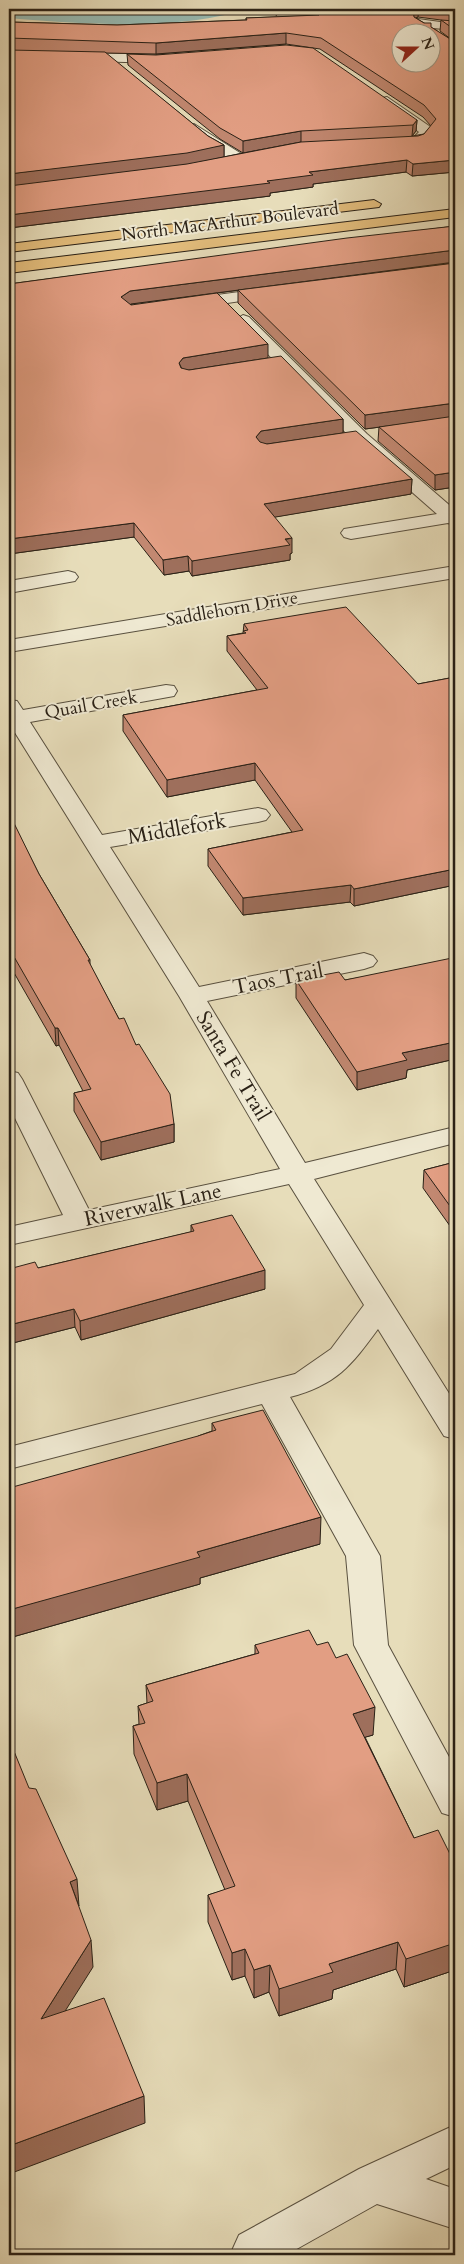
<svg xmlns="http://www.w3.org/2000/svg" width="464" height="2264" font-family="Cardo,serif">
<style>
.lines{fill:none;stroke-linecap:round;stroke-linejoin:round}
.canal{fill:#97bbb4;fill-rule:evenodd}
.minor-casing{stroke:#59503f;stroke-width:2}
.major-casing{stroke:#2a2116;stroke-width:2}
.path{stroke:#2a2116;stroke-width:1;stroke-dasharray:2 1;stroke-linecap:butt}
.minor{fill:#efe9d2;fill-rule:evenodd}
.major{fill:#e4be7d;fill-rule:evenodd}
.wall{fill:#c28871;stroke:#2a2116;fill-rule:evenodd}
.shaded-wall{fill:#9e6f5c;stroke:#2a2116}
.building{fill:#e29e83;stroke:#2a2116;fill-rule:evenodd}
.labels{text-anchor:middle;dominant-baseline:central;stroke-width:4;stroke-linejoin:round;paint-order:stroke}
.far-street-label{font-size:18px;fill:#2a2116;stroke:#efe9d2}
.street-label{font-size:21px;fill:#2a2116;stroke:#efe9d2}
</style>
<rect width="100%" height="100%" fill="#e7ddba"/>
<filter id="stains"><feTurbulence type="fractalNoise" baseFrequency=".004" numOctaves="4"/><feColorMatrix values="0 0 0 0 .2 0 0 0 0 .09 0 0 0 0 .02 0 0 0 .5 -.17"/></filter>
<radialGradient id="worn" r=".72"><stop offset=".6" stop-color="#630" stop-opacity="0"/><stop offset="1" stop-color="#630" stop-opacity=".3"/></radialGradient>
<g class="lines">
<path class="canal" d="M9 9 118 12 236 9 234 13C166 30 78 24 9 18Z"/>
<g class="minor-casing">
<path id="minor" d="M418 19 455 24V30L433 28 437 32 432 35V32H424L414 26V20Z
M9 51 164 55 170 59 164 63 9 59Z
M387 97 432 128 434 131 422 145 391 146 389 143 391 140 413 138 419 132 382 104 381 101 382 98Z
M194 124 248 158 250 161 248 164C234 167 196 139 187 128Z
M276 287 282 289 284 292 282 295 187 309 179 304 187 299Z
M243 315 249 317 367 434 455 510V526L448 523 351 539 344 537 341 533 344 529 437 514 355 442 237 323 235 320Z
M455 566V578L9 652V640Z
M68 571 75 573 78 577 75 581 9 593V581Z
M166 685 174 686 177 691 174 696 30 722 102 835 258 808 266 810 270 815 266 820 258 822 110 847 199 987 364 953 373 956 377 961 373 966 364 969 207 1001 305 1163 455 1127V1143L314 1179 455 1403V1439L444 1436 378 1329C351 1366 336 1385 290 1397L380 1556 388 1645 455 1768V1817L442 1813 354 1645 346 1556 262 1404 9 1469V1447L295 1374 331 1349 364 1305 289 1184 9 1245V1227L63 1215 9 1106V1071L18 1073 22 1079 89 1210 280 1169 179 996 9 723V700L17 701 23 710Z
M455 2125V2165L426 2179 455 2189V2229L377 2204 286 2255H230L239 2235 359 2169Z"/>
</g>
<g class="major-casing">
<path id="major" d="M374 200 381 204 379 207 9 252V244Z
M455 209V217L9 273V263Z"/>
</g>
<path class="path" d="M72 9H140
M278 19 274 11 280 9"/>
<use href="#minor" class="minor"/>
<use href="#major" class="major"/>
</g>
<path class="wall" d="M304 9H455V172L412 176 406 172 313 184V187L270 193V196L9 228V22L117 25 246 20V18L304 16ZM418 17 441 20 440 31 455 42 416 18ZM286 44 320 49 423 117 431 126 424 134 412 136 416 131 417 120 127 54 128 65 220 139 243 153 224 157V145L208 136 105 53 156 54Z
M455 226V263L130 304 268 358 343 419V433L412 479 411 494 274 517 292 553 290 554V560L192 576 189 571 164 575 134 537 9 554V284Z
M455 263V487L435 490 378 441 379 427 388 426 365 429 238 303V290Z
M244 624 418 684 455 677V885L354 906 350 902 243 915 208 866V849L292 832 255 780 167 797 123 731V715L257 690 227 651V636L243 633Z
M9 815 39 874 90 960V965L119 1019 136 1045 174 1124V1142L101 1160 74 1111V1093L83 1091 59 1045 56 1046 9 964Z
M455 962V1059L407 1070 406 1078 357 1090 296 998V980H345Z
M455 1162V1233L423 1188 424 1170Z
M191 1225 265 1289 81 1340 75 1327 9 1344V1269L38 1268 191 1232Z
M212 1423 320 1544 200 1578V1584L9 1638 198 1436 212 1431Z
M255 1645H317L373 1735 365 1737 414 1838 455 1864V1970L404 1987 396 1969 333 1990 332 1999 279 2016 269 1992 254 1998 245 1976 232 1980 208 1922V1895L225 1890 188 1801 157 1810 134 1754 133 1726 139 1724 138 1706 147 1703 146 1685 255 1654Z"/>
<path class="shaded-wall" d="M413 9H419L418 17 413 19Z
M286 33V44L156 54V43Z
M417 120 416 131 412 136 413 125Z
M301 131V142L243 153V141Z
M224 145V157L187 165 9 187V174Z
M407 160 406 172 313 184V187L270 193V196L9 228V215L267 181 309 172Z
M455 160V172L412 176 413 164Z
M455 250V262L131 304 121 310V297L130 291Z
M268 344V358L183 371 179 363 183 358Z
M455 403V417L365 429V415Z
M343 419V433L261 445 256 437 261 431Z
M455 472V487L435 490V475Z
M412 479 411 494 264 519V504Z
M134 523V537L9 554V539Z
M292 538V553L290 554V560L192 576V561Z
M188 556 189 571 164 575 163 560Z
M255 763V780L167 797V780Z
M455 869V885L354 906V889Z
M351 885 350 902 243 915V898Z
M55 1028H58L59 1045 56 1046Z
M455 1042V1059L407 1070 406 1078 357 1090V1072L402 1053Z
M174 1124V1142L101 1160V1142Z
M265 1270V1289L81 1340 80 1321Z
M74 1309 75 1327 9 1344V1325Z
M321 1517 320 1544 200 1578V1584L9 1638V1610L197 1552Z
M375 1707 373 1735 352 1741 353 1714Z
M187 1774 188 1801 157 1810V1783Z
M77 1879 79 1906 70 1882Z
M455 1917V1970L404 1987 406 1959Z
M91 1940 93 1967 43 2046 41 2019Z
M398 1942 396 1969 333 1990 332 1999 279 2016V1989L329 1964Z
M245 1949V1976L232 1980V1953Z
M270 1965 269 1992 254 1998V1970Z
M144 2096 145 2123 9 2174V2146Z"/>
<path class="building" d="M309 9H413L414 17 424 23H431V27L455 42V64L449 63 455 67V160L413 164 407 160 309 172 313 175 267 181 270 183 9 215V186L187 164 301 142 418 136 424 134 436 119 424 105 321 38 286 33 156 43 9 38V22L117 25 247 20 246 18 319 15ZM402 32H432V62H402Z
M436 9H455V12Z
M441 20 455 21V30Z
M286 45 313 48 417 120 413 125 301 131 243 141 220 128 127 54 156 55Z
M9 50 105 52 208 136 224 145 187 153 9 174Z
M455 226V250L130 291 121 297 131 305 217 293 268 344 183 358 179 363 181 368 189 370 281 356 343 419 261 431 256 437 260 442 267 444 356 431 412 479 264 504 292 538 285 539 290 545 192 561 188 556 163 560 134 523 9 539V284L347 238Z
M455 263V403L365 415 238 290Z
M455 416V472L435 475 379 427Z
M346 607 418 684 455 677V869L354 889 351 885 243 898 208 849 303 830 255 763 167 780 123 715 268 688 227 636 246 633 243 631 248 630 244 624Z
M9 815H10L39 874 90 960H88L119 1019 124 1018 136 1045 139 1044 170 1094 174 1124 101 1142 74 1093 91 1089 58 1028H55L9 948Z
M452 958 455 962V1042L402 1053 407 1060 357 1072 296 980 339 972 345 980Z
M455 1162V1213L424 1170Z
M232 1215 265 1270 80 1321 74 1309 9 1325V1269L35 1262 38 1268 194 1231 191 1225Z
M263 1410 321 1517 197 1552 200 1557 9 1610V1488L198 1436 216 1430 212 1423Z
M309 1630 317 1645 328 1642 336 1658 347 1654 375 1707 353 1714 414 1838 438 1830 455 1864V1943L406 1959 398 1942 329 1964 333 1972 279 1989 270 1965 254 1970 245 1949 232 1953 208 1895 235 1886 187 1774 157 1783 133 1726 145 1723 138 1706 153 1701 146 1685 259 1653 255 1645Z
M9 1739 29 1788 36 1789 77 1879 70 1882 91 1940 41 2019 104 1998 144 2096 9 2146Z"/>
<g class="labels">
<g class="far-street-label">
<text transform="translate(230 222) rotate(-7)">North MacArthur Boulevard</text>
<text transform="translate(232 609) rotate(-10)">Saddlehorn Drive</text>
<text transform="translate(91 705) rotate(-10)">Quail Creek</text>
</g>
<g class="street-label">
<text transform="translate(177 829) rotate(-10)">Middlefork</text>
<text transform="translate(278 979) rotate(-11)">Taos Trail</text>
<text transform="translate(233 1066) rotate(59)">Santa Fe Trail</text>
<text transform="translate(153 1205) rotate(-12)">Riverwalk Lane</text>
</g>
</g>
<rect width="464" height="2264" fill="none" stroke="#e7ddba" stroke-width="30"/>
<rect x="10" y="10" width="444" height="2244" fill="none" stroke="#2a2116" stroke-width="2.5"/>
<rect x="15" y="15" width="434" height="2234" fill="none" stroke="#2a2116"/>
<g transform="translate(416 48) rotate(69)"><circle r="24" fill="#efe9d2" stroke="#a09987"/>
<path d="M0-4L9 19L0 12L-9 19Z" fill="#8f2418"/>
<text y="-8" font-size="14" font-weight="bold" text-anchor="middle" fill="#2a2116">N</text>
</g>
<rect width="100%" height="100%" filter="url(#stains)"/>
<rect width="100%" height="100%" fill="url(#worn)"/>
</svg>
